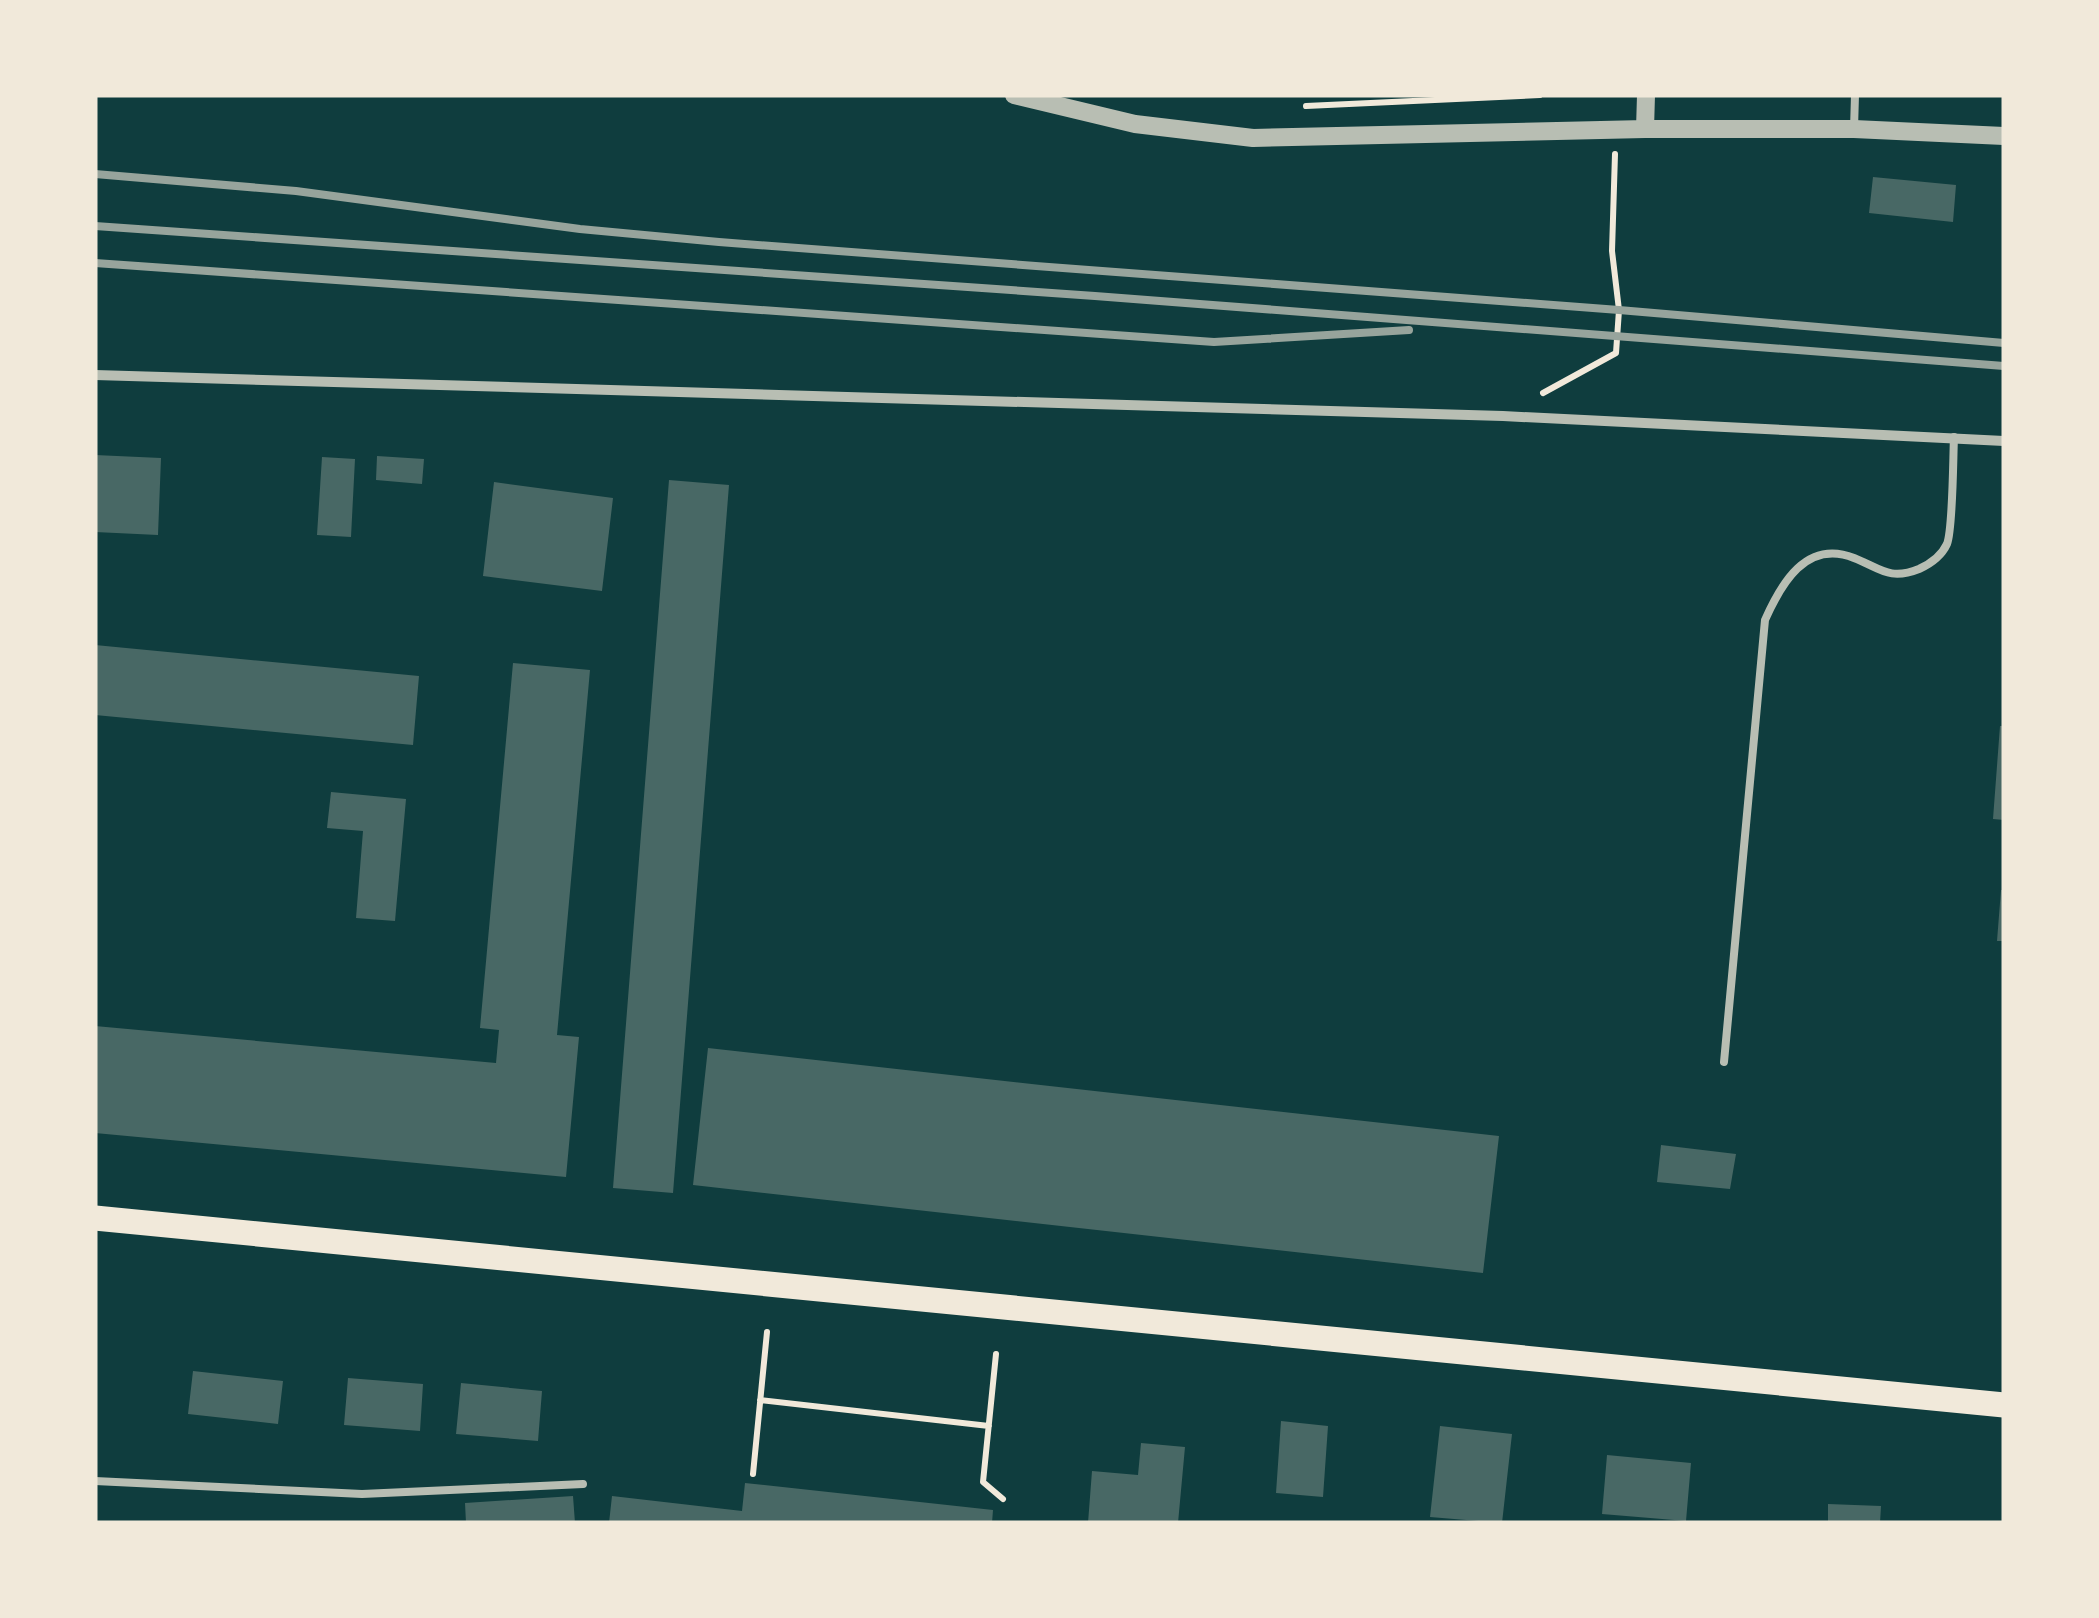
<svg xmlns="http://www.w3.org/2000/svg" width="2099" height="1618" font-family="Inter,sans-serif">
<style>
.building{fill:#486865}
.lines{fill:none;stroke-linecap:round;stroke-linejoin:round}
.path{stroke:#f1e9da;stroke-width:6}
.service{stroke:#b8beb3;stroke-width:8}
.minor{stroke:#b8beb3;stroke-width:10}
.tertiary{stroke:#b8beb3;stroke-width:18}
.primary{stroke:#f1e9da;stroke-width:25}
.rail{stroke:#97a49c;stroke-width:8}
</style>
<rect width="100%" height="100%" fill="#0f3d3e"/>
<path class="building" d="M1873 177 1956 185 1953 222 1869 213Z
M95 455 161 458 158 535 95 532Z
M377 456 424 459 422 484 376 480Z
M322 457 355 459 351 537 317 535Z
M669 480 729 485 673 1193 613 1188Z
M494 482 613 498 602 591 483 576Z
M95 645 419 676 413 745 95 715Z
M513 663 590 670 557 1035 579 1037 566 1177 95 1133V1026L496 1063 499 1030 480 1028Z
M2000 726H2004V820L1993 819Z
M331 792 406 799 395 921 356 918 363 831 327 828Z
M2001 890H2004V941H1997Z
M708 1048 1499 1136 1483 1273 693 1185Z
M1661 1145 1736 1154 1730 1189 1657 1182Z
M193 1371 283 1381 278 1424 188 1414Z
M348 1378 423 1384 420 1431 344 1425Z
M461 1383 542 1391 538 1441 456 1434Z
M1281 1421 1328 1426 1323 1497 1276 1493Z
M1440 1426 1512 1434 1502 1523 1430 1517Z
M1141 1443 1185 1447 1178 1523H1088L1092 1471 1138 1475Z
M1607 1455 1691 1463 1686 1521 1602 1514Z
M745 1483 993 1510 992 1523H609L612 1496 742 1511Z
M573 1496 575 1523H466L465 1503Z
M1828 1504 1881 1506 1880 1523H1828Z"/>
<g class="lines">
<path class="path" d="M1306 106 1540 95
M1543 393 1616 353 1619 310 1612 251 1615 154
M996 1354 983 1482 1003 1499
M760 1400 989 1426
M753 1474 767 1332"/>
<path class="service" d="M1854 129 1855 95
M1724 1062 1765 620C1781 584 1806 539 1854 558 1880 568 1889 581 1919 569 1930 564 1941 557 1947 544 1953 529 1953 458 1954 437
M95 1481 362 1494 583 1484"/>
<path class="minor" d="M95 375 1503 416 2004 441"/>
<path class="tertiary" d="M1014 95 1135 124 1253 138 1645 129H1854L2004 136
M1645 129 1646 95"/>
<path class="primary" d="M95 1218 2004 1405"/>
<path class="rail" d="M95 174 296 191 580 229 719 242 1619 310 2004 343
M95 226 1095 296 2004 366
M95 263 1214 342 1409 330"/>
</g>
<rect width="2099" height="1618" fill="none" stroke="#f1e9da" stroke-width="195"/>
</svg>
